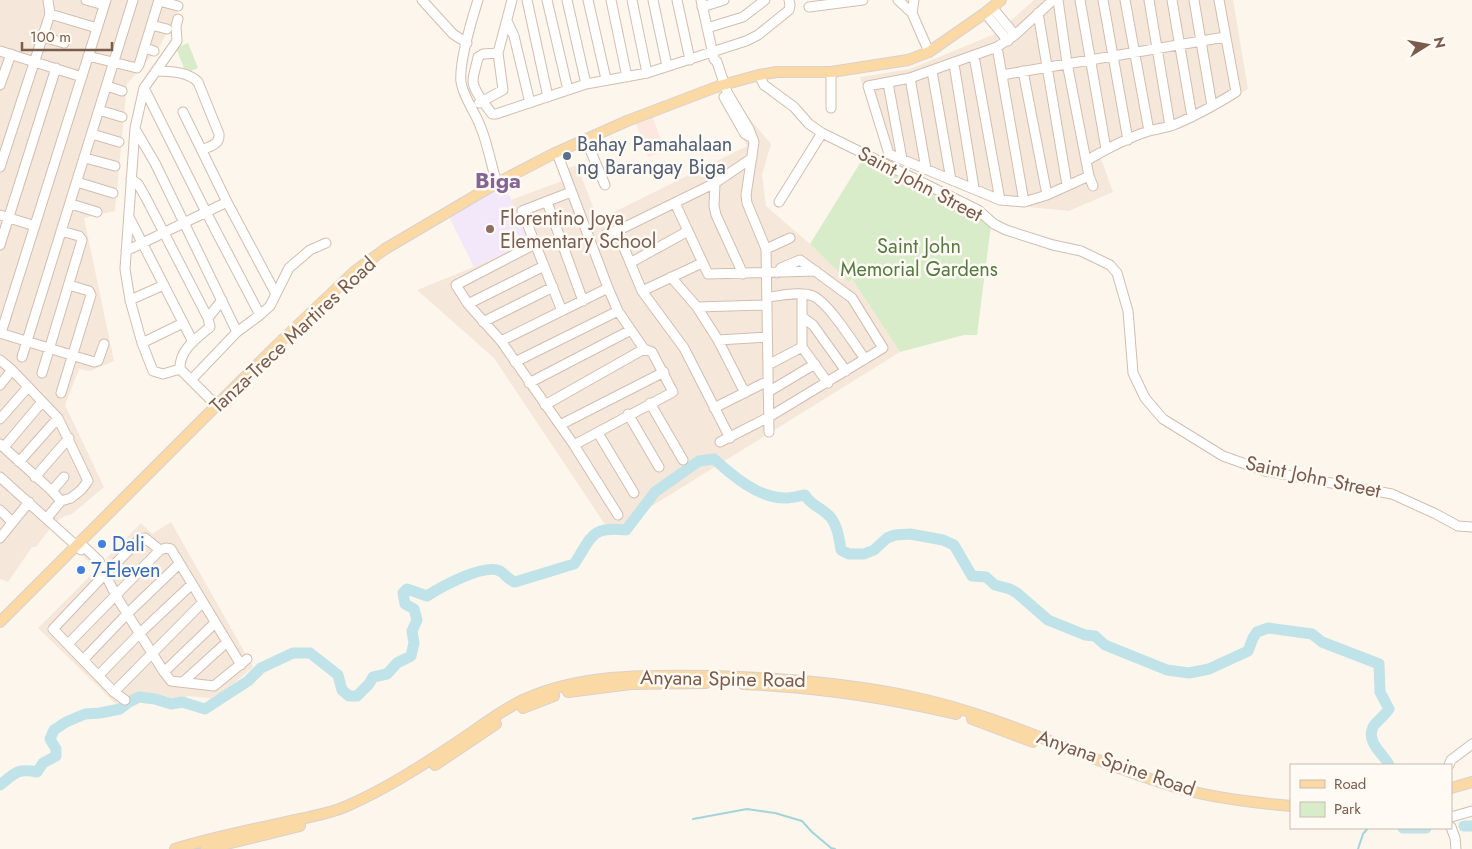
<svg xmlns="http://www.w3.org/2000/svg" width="1472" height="849" font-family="Jost,sans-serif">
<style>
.residential{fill:#f5e8da}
.commercial{fill:#fde8e0}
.education{fill:#f3e8fa}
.green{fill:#d8ecc9}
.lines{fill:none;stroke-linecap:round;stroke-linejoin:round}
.stream{stroke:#a5d3da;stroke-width:2}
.river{stroke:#bfe3e8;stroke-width:11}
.minor-casing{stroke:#d1beb0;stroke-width:11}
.major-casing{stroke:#dad1cd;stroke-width:12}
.minor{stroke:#fff;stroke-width:9}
.major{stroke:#fbd9a5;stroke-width:10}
.service-dot{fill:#5c6f8a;stroke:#fffaf3;stroke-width:2}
.education-dot{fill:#8d6e63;stroke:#fffaf3;stroke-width:2}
.shop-dot{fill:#3f7fe0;stroke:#fffaf3;stroke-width:2}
.labels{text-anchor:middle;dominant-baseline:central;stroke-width:5;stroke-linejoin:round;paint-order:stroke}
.service-label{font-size:20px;fill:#4e5e75;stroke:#fffaf3;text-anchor:start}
.street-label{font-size:20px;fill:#7a5c4d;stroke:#fffaf3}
.education-label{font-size:20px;fill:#785e54;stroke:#fffaf3;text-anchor:start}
.park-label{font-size:20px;fill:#537a41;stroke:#fffaf3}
.shop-label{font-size:20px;fill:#366cbe;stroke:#fffaf3;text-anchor:start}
.quarter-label{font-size:22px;font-weight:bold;fill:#846695;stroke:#fffaf3}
</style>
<rect width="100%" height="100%" fill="#fdf6ec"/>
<path class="residential" d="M0 0H174L180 6 160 46 127 84 115 211 84 218 114 361 90 371 79 369 65 405 104 487 72 514 63 517 54 523 36 547H32L8 582 0 579Z
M1034 0H1233L1248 89 1171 131 1139 136 1100 156 1113 192 1069 211 1019 206 886 157 860 77 910 69 997 33Z
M727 86 732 98 771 144 762 175 766 206 810 244 849 281 852 279 900 352 610 532 494 358 417 290 474 267 530 241 511 200 562 181 558 172 577 165 598 220 747 146 717 91Z
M171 522 253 667 216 699 188 696 174 703 143 692 132 696 120 708 38 628 97 569 81 555 89 545 104 561 141 523 152 534Z"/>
<path class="commercial" d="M652 115 665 151 648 157 635 121Z"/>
<path class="education" d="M504 184 530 241 474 267 449 217Z"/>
<path class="green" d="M188 43 198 68 186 73 176 48Z
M865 155 976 210 991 225 977 335H964L900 352 852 279 849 282 810 244Z"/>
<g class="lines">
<path class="stream" d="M693 819 747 809 775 813 802 821 812 832 831 848 835 849
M1358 849 1363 834 1368 828"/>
<path class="river" d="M0 785C15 773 18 768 37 772L43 763 56 756V749L50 739 54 730 66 722 85 714 100 713 120 709 129 702 139 697 155 699 171 704 182 702 205 709 248 681 261 668 293 653H310L328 667 338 675 342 690 349 696H357L369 684 373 677 387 674 397 663 411 656 414 643 412 631 417 620 414 609 405 604 403 593 407 589 427 596C441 587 484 563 500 571 506 575 507 579 515 582L574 564C592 538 589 526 626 530L655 492 699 461 714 459C733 476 758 498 785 498 792 498 798 496 805 495 811 505 818 506 826 513 837 521 839 537 841 550L849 554H864L874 550 887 538 895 535 910 534 943 540 954 545 972 576 986 577 995 585 1010 589 1017 593 1048 620 1085 635 1095 636 1105 645 1167 670 1189 673 1209 669 1248 651 1253 638 1257 632 1268 628 1312 634 1322 642 1379 664 1380 692 1389 709C1386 714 1375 723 1373 727 1366 743 1383 753 1389 765
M1464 826H1472
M1403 828H1426"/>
<g class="minor-casing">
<path id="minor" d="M86 0 104 5
M422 0 453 34 467 43
M478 0C472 19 459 63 461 82 463 97 476 113 481 128 488 145 491 165 497 183
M527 0 548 97
M547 0 568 90
M567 0 586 84
M588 0 606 79
M611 0 627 77
M632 0 647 73
M653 0 667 66
M677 0 690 60
M701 0 714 59 717 62 727 92 749 129 754 142 746 195 747 203 766 249 769 432
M898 0 912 13 929 52
M1053 0 1015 35 997 47 910 78 868 86 889 154 1000 200 1024 202 1047 195 1089 176
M1058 0 1067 63 1089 176 1093 186
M1080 0 1106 149
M1103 0 1128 140
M1125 0 1149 131
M1149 0 1170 126
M1172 0 1192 117
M1194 0 1212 106
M159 1 178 6
M702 7 724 0
M809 7 863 0
M992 7 1015 35
M912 13 914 0
M985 13 1008 41
M1038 13 1067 185
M50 14 97 28
M507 21 514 36 530 103
M151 25 167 29
M707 28 743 17 765 0
M43 37 64 43
M997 47 1024 202
M144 48 154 51
M0 51 82 77
M498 53 483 54 478 57C477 64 473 74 473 81 474 93 486 105 492 114H496L586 84 647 73 746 41 758 35 789 10 790 5 789 0
M88 56 137 68 139 65 159 0
M974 56 1000 200
M954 64 974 188
M156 71 177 41 176 26 178 19
M932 71 951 180
M1023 71 1047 195
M831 72V108
M759 75 764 85 794 107 809 124 822 133 978 210 994 224 1006 230 1053 245 1081 251 1110 265 1117 273 1128 311 1133 373 1145 398 1163 419 1223 456 1265 471 1392 494 1436 514 1458 526 1472 527
M1002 75 1225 37
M910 78 926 169
M888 83 902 159
M0 85 11 54
M107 86 122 91
M144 88 206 212 260 315
M724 97 745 134 751 137
M479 103 503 90 498 53 512 0
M99 110 122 117
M183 112 227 202 276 294
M135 129 155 163 237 332
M92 134 119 142
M586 140 605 185
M85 158 115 166
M1086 161C1106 149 1127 138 1149 131 1156 129 1164 128 1171 126 1194 117 1215 105 1236 92L1219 0
M0 167 50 14 48 0
M131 179 138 184 146 198 208 318
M77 182 113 193
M715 183 714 206 716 215 743 274
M547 202 583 301
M779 202 822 133
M675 203 708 274 816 271
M71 204 97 212
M0 215 35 226
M129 217 193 342
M605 235 612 231H617
M535 244 456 285 468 304 501 341 574 445 618 515
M0 245 56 68
M766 249 790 238
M126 251 227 202
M630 263 688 231
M671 277 697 307 718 340 745 393
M642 291 702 263
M802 294V347
M767 297C781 296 800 291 813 296 829 303 854 344 865 359
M130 300 164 285
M468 304 544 266
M697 307 767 305
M562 311 522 211 571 192
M802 317 813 325 846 371
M483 322 553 287
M0 333 94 362 98 361 104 344
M1 333 106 0
M718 340 767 337
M501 341 608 288
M142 343 183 323
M22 357 133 0
M0 360 12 370 58 418 88 481 81 490 71 498 61 501 47 518
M515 362 618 311
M768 365 802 347 828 383
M180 369 163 374 153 371 142 343 130 300 125 269 135 128 144 88 156 71C171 72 187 71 198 82L219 134C220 145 210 146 202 150
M42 373 82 240 79 236 61 231
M191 380 237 332 260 315 270 306 289 268 310 250 326 243
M529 383 631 330
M0 385 12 370
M768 392 815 364
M61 393 91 295 89 291 69 285
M650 403 683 460
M545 405 644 349 618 311 608 288 557 153
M217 406 180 369C179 350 197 338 210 327L208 318 222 300
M714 408 768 381
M628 414 659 467
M0 419 28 387
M560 425 664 372
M598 433 634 493
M730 438 684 348 642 291 617 231 715 183 752 158
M720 442 769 417 883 348 852 298 800 260 781 268 777 273
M0 444 52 491 61 501
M574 445 673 392 652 352 644 349
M4 447 42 402
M19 462 58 418
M0 477 81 550
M35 477 69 438
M52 491 64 477
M0 510 12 522
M0 538 29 502
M79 542 99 561 116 596 164 672 171 681 214 686 247 659
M160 550 166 548 171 549 241 665
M68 644 160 550 145 538 140 539 106 573 53 629 114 692 125 700
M84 659 127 614 179 564
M164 672 215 623
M99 675 139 634 192 584
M183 682 227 642
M114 692 203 602
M1449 765 1451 760 1472 744
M1451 817 1472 811
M1451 827 1455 838 1456 849"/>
</g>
<g class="major-casing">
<path id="major" d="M0 622 278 344 355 271 385 249 497 183 553 154 627 121 719 86 759 75 777 72H831L908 60 929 52 985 13 1001 0
M743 684C815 687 885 697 956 714
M568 692 631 684 706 683
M523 708 554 696
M972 719 1033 742
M435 765 496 724
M1451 788 1472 782
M175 849C213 837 252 830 290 821 309 817 329 814 347 806 386 789 423 765 459 741 480 727 500 711 523 700 581 673 651 675 714 676 782 678 847 683 913 697 1008 717 1093 764 1186 790 1220 799 1256 803 1291 806
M206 849 300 826"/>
</g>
<use href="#minor" class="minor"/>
<use href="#major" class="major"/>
</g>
<circle class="service-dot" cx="567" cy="156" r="5"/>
<circle class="education-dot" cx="490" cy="229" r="5"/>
<g class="shop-dot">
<circle cx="102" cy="544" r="5"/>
<circle cx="81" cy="570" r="5"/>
</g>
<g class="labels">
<g class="service-label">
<text x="577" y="144">Bahay Pamahalaan<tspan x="577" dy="23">ng Barangay Biga</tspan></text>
</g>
<g class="street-label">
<text transform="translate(920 184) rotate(28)">Saint John Street</text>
<text transform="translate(293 335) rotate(-43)">Tanza-Trece Martires Road</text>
<text transform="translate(1313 477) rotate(12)">Saint John Street</text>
<text transform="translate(723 679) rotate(1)">Anyana Spine Road</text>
<text transform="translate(1116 763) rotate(19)">Anyana Spine Road</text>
</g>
<g class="education-label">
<text x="500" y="218">Florentino Joya<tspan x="500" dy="23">Elementary School</tspan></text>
</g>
<g class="park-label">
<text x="919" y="246">Saint John<tspan x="919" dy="23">Memorial Gardens</tspan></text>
</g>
<g class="shop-label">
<text x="112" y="544">Dali</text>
<text x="91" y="570">7-Eleven</text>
</g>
<g class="quarter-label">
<text x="498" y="180">Biga</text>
</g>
</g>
<rect x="1290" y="764" width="162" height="65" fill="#fffaf3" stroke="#cabbb1"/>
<rect x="1300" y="780" width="25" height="8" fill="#fbd9a5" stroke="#cabbb1"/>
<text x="1334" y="789" font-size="15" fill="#7a5c4d">Road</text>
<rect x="1300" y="802" width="25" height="15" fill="#d8ecc9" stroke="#cabbb1"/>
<text x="1334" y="814" font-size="15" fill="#7a5c4d">Park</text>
<g transform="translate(1427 45) rotate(79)" stroke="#fffaf3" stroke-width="4" paint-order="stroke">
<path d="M0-4L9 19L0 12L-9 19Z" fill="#7a5c4d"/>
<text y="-8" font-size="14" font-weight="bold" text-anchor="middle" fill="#7a5c4d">N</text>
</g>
<path d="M22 42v8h90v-8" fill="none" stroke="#7a5c4d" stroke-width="2.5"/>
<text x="30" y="42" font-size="15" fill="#7a5c4d" stroke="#fffaf3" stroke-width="4" paint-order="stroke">100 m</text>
</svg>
